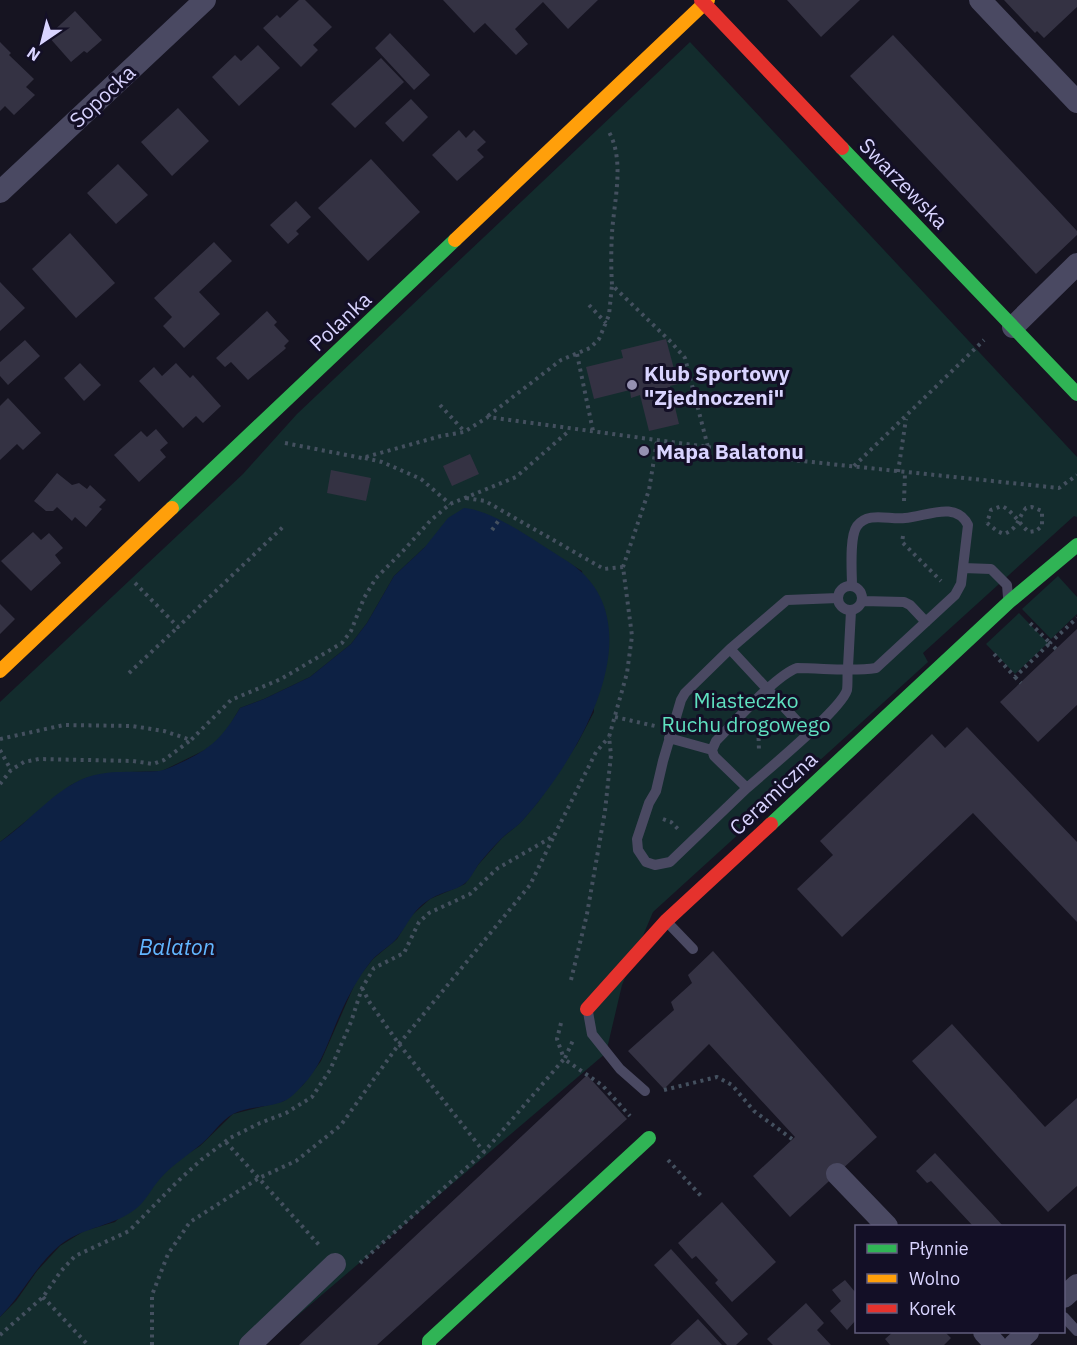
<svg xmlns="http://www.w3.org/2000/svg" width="1077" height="1345" font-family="'IBM Plex Sans',sans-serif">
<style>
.green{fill:#132c2d}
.water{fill:#0d2144}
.building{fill:#343243}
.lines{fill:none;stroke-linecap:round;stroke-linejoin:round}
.path{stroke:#44505f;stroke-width:4;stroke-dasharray:3 4.5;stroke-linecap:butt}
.lane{stroke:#4a4962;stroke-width:10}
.street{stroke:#4a4962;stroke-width:22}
.fast{stroke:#30b455;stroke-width:14}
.slow{stroke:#ff9f0a;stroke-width:14}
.jam{stroke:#e5322d;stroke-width:14}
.poi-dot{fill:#9591b1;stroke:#130f26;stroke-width:2}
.labels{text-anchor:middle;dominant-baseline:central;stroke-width:6;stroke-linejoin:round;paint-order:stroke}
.street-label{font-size:21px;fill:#d9d4ff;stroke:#130f26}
.poi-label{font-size:21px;font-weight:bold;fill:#d9d4ff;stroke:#130f26;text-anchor:start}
.park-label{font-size:21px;fill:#5fe0c0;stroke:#130f26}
.water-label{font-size:22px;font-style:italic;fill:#62b6ff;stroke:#130f26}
</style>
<rect width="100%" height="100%" fill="#161421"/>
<path class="green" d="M690 42 1077 457V517L1074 516 923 653 928 662 653 912 622 985 606 1053 263 1345H0V1317L16 1301 37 1271 60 1246 84 1231 115 1222 178 1160 200 1146 233 1114 284 1101 303 1085 321 1061 357 979 373 959 397 939 410 917 430 899 465 884 478 865 502 838 521 822 538 802 577 744 594 712 582 571 495 518 425 547 394 576 367 623 351 644 310 677 264 699 240 708 227 730 211 747 162 771 131 772 86 778 71 785 0 842V702L243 474 297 414Z
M1058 576 1077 597V614L1051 639 1022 609Z
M1019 613 1048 643 1015 674 986 644Z"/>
<path class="water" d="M464 508C494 510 541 545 567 561 661 621 577 760 523 820 517 827 508 832 501 839 493 847 485 856 478 865 474 871 470 880 464 884 456 890 442 892 432 898 413 909 410 921 398 937 391 946 380 951 372 960 356 980 345 1002 335 1026 326 1048 319 1069 302 1086 297 1091 290 1099 284 1101 269 1108 247 1106 233 1114 220 1121 211 1137 199 1146 185 1157 171 1166 159 1180 152 1188 146 1200 138 1207 115 1227 84 1226 60 1245 36 1265 22 1295 0 1317V842C28 823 54 790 85 778 108 769 135 773 159 771 166 770 173 766 180 763 211 749 223 737 240 708L264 699 310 677 351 644 367 623 394 576 425 547 448 518Z"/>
<path class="building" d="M299 0H305L332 27 313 45 318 50 301 67 263 28 277 15 280 18Z
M443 0H598L568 29 543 2 515 29 528 44 516 55 485 23 474 33Z
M787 0H860L821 37Z
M1004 0H1077V7L1044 38 1037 31 1035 33Z
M75 11 102 40 87 53 84 51 71 62 48 36Z
M390 33 430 75 414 90 375 48Z
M893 35 1077 231V235L1036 274 850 76Z
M0 42 11 53 9 55 34 79 26 87 35 95 14 115 5 106 0 111Z
M258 45 280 68 239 106 212 77 235 55 241 61Z
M381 58 404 82 355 128 331 104Z
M411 99 428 117 403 142 385 123Z
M178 108 209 141 172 176 141 142Z
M459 130 466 138 474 130 486 142 477 150 484 157 457 181 432 155Z
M371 159 420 212 368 261 318 208Z
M118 164 148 195 116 224 87 193Z
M296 201 311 217 296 231 299 234 288 244 270 225Z
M70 233 115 283 76 318 32 269Z
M214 242 232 261 199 292 220 314 184 348 163 326 172 317 154 298Z
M0 282 25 308 0 331Z
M267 311 277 322 274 325 289 341 284 346 286 348 284 350 248 380 231 362 225 367 216 358Z
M666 339 678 384 670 386 679 424 649 431 640 395 631 398 630 390 594 399 586 367 623 358 621 350Z
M25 340 40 356 8 385 0 376V362Z
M80 363 101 385 84 401 64 378Z
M176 363 190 378 193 375 221 406 203 423 196 416 183 428 139 381 154 367 162 376Z
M8 398 41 433 23 450 17 444 0 460V406Z
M156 429 168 443 160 450 166 457 139 482 114 455 141 431 147 437Z
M470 454 479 474 452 486 443 466Z
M331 470 371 478 366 501 327 493Z
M57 473 72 485 79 483 87 489 90 485 106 500 99 507 102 509 86 527 75 517 72 521 57 507 53 511H46L34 501Z
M33 532 41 540 49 533 63 548 55 555 61 563 31 591 1 561Z
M0 604 15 619 0 634Z
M1077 629V705L1038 742 1000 702Z
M967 727 1077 842V922L973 813 842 937 797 889 833 855 820 841 932 734 945 748Z
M713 951 877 1137 790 1217 753 1176 795 1137 709 1044 664 1089 628 1051 674 1010 671 1002 692 983 688 975Z
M952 1024 1045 1127 1077 1098V1186L1048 1212 912 1061Z
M587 1075 627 1119 377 1345H299Z
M935 1153 992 1214 1003 1226H973L931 1181 927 1183 916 1171Z
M722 1202 776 1262 732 1302 715 1283 718 1280 696 1256 692 1259 678 1243Z
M671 1249 748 1334 736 1345H727L654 1265Z
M845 1280 856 1293V1320L847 1330 830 1311 841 1301 832 1290Z
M806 1303 824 1323 817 1330 831 1345H773L767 1339Z
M698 1319 722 1345H670Z
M893 1332H945L951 1338 944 1345H890L885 1339Z"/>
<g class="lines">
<path class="path" d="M589 305 606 323
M577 354 593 431
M440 405 464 431
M488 416 561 360 590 348 599 339 609 315 612 285
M285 443 362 458 441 436 464 432 488 417 708 447 685 358 671 342 612 285C611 268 611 250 612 233 614 201 625 161 609 132
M708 447 783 459 1059 488 1077 475
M365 458 382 462 421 479 450 504
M854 466 984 340
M898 472 906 419
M466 498 485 501 604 569 623 567
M904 501 905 473
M987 523 997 531 1004 534C1019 528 1017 519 1026 508L1032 507 1042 511V526L1036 531 1029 532C1019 524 1014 512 1002 506L991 510 987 523
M492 530 499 520
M903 536 902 542 941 581
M135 583 178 627 285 525
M1056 649 1050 643 1077 618
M994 654 1015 677 1050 643 1029 622
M129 673 178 627
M1015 677 1021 683
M615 717 655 726
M758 723 759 751
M0 739 64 725 132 726 164 731 191 740 231 700 281 679 342 643 351 631 364 598 376 578 403 551 430 521 450 504 516 477 570 430
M0 750 11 770
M0 784 11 770 24 762 39 759 133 761 153 764 164 760 191 740
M663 819 671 822 679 830
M571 980 587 914 605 811 611 755 609 737 627 673 632 636 623 567 649 490 657 441
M362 988 370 1003 399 1044 484 1152
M561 1023 557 1039 564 1059
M565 1058 574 1038
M664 1090 717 1077 732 1085 754 1111 792 1139
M226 1142 320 1246
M668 1160 702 1197
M360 1263 484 1152 564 1059 602 1085 630 1116
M43 1297 88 1345
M0 1335 43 1297 61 1271 75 1256 129 1231 177 1182 201 1160 230 1138 260 1123 286 1113 312 1097 330 1070 351 1022 362 988 374 968 404 953 419 922 429 913 470 894 498 868 554 836 596 752 609 737
M152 1345V1295L168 1254 190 1222 259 1178 296 1161 341 1125 399 1044 530 885 554 836"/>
<path class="lane" d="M963 568 991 569 1007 585 1008 597
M838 598a12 12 0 1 1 24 0a12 12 0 1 1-24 0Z
M863 601 904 602 910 605 926 622
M851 611C850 629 849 648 848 667 847 674 848 683 847 690 841 710 766 771 747 788L714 756 712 750 716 741C734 723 776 675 797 668 823 668 851 672 876 668L955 595 961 584 968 525C956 500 925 517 905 518 889 520 868 511 857 526 849 537 852 572 852 586
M730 649 787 600 838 598
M669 738 712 750
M747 788 670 862 655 865 646 862 638 850 637 839 649 803 656 791 663 761 681 700 685 693 730 649 808 733
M668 923 693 949
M588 1012 592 1034 620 1069 645 1091
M1064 1317 1077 1331"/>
<path class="street" d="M980 0 1077 102
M0 192 205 0
M1013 327 1077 264
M837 1174 887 1226
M1064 1297 1077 1285
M984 1332 996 1345
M250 1345 335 1264
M1014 1345 1028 1332"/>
<path class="fast" d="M842 148 1077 394
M172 508 455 240
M771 824 1009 602 1077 545
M429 1345V1341L649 1138"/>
<path class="slow" d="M455 240 708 0
M0 671 172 508"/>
<path class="jam" d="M701 0 842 148
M587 1009 666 921 771 824"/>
</g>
<g class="poi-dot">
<circle cx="632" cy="385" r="6"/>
<circle cx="644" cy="451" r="6"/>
</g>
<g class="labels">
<g class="street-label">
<text transform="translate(102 96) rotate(-43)">Sopocka</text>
<text transform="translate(904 183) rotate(46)">Swarzewska</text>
<text transform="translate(340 321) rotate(-43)">Polanka</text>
<text transform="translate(773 793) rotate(-43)">Ceramiczna</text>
</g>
<g class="poi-label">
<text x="644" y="373">Klub Sportowy<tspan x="644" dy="24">"Zjednoczeni"</tspan></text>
<text x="656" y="451">Mapa Balatonu</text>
</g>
<g class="park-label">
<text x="746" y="700">Miasteczko<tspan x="746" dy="24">Ruchu drogowego</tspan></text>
</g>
<g class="water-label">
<text x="177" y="946">Balaton</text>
</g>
</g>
<rect x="855" y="1225" width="210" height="108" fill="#130f26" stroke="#625e7d" stroke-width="1.5"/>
<rect x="867" y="1244" width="30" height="9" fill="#30b455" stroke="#625e7d" stroke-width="1.5"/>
<text x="909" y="1255" font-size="18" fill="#d9d4ff">Płynnie</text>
<rect x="867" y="1274" width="30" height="9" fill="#ff9f0a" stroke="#625e7d" stroke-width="1.5"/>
<text x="909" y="1285" font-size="18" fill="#d9d4ff">Wolno</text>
<rect x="867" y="1304" width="30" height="9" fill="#e5322d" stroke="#625e7d" stroke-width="1.5"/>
<text x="909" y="1315" font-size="18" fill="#d9d4ff">Korek</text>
<g transform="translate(42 42) rotate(215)" stroke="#130f26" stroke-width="4.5" paint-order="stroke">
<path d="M0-4.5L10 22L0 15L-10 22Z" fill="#d9d4ff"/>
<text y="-9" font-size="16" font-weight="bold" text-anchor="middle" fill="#d9d4ff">N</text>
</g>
</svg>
